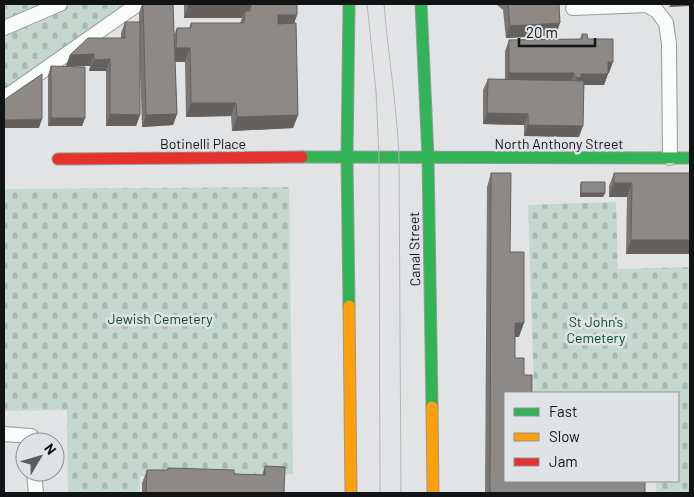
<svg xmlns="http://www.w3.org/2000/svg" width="694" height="497" font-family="Barlow,sans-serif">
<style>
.cemetery{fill:url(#cemetery-stones)}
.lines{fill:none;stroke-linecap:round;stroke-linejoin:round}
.lane-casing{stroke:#969899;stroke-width:16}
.fast-casing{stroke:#969899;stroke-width:13}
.slow-casing{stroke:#969899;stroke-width:13}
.jam-casing{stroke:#969899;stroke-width:13}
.lane{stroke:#fafbfb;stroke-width:14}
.fast{stroke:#30b455;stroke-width:11}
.slow{stroke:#ff9f0a;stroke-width:11}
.jam{stroke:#e5322d;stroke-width:11}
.tram{stroke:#b4b4b5;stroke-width:1}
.wall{fill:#797674}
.shaded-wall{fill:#63605e}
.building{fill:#8d8987;stroke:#63605e}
.labels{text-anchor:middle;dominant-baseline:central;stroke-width:5;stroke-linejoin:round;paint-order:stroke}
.street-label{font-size:14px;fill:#121314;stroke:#e0e3e6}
.park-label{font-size:14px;fill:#054c32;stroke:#e0e3e6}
</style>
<defs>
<pattern id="cemetery-stones" width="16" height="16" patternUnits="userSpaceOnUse" patternTransform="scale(1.25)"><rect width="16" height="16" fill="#c4d8cf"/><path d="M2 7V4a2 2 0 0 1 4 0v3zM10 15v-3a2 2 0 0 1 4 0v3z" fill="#a7b8b1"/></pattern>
</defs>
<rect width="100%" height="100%" fill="#e1e3e5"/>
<path class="cemetery" d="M4 4H129L4 94Z
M289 187 293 474 140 476V493H68L67 410 4 411V189Z
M616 202 618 269 690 267V493H656V481H678V393H534L528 205Z"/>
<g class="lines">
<g class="lane-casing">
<path id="lane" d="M573 8 647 5 657 11 666 23 669 44 670 158
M4 28 60 4
M4 98 138 4
M4 434 31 436 32 442
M34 472 36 493"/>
</g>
<g class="fast-casing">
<path id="fast" d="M421 4 428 157 432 407
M302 157 690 158
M349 306 347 157 349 4"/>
</g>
<g class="slow-casing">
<path id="slow" d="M349 306 351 493
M432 407 433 493"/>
</g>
<g class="jam-casing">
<path id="jam" d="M58 159 302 157"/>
</g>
<use href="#lane" class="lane"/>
<use href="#fast" class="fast"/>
<use href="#slow" class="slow"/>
<use href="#jam" class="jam"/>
<path class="tram" d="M367 4 376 91 379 157 380 493
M384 4C388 55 397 106 399 157L401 493"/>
</g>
<path class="wall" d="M142 4H173L174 35 177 28H189L191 23H240L242 18H184V4H297V15L294 23 298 115 293 128 232 131 231 116 186 117 185 62H175L177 114 173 125 142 127 140 65V115L136 126H106V71H89L90 66H66L70 55 121 38V33L125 22H139V13Z
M496 4H558L556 35 506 38 503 10Z
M582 34 588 39 609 73H608L604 85H584L579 137 524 136V125L483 124V90L488 79 505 80V51L509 40 580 39Z
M51 66 85 118 82 126H48V75Z
M491 173 510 252 519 337H515L505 393V481L645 493H485L487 187Z
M614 173H690V254H626L627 197H609V186Z
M581 182 605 193 603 197H580V186Z
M265 466 284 493H142V483L147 470H167L168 468 234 474 262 475Z"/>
<path class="shaded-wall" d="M189 4 251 5 246 18 245 11 242 18H184Z
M671 4H690V6L669 7Z
M278 15H297L292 29H273Z
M560 23 556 35 506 38 510 26Z
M176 48H190L185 62H171Z
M94 54 90 66H66L70 55Z
M110 59 106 71H89L94 60Z
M608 62H613L609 73H604Z
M509 73H574L570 84 505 85Z
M581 74H608L604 85H578L572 90 577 78Z
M191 103H236L231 116 186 117Z
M487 113 528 114 524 125 483 124Z
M110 114 140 115 136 126H106Z
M177 114 173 125 142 127 146 115Z
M298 115 293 128 232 131 237 117Z
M51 118H85L82 126H48Z
M42 119 39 128H4V120Z
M528 125 583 126 579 137 524 136Z
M614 183H632L627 197H609Z
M581 193H605L603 197H580Z
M631 240H690V254H626Z
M515 323H524L519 337H510Z"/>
<path class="building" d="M143 4H173L177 114 146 115Z
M189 4H297V15H278V24L296 23 298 115 237 117 236 103H191L190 48H176L177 28H191V23H244L245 11H250L251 5Z
M508 4H559L560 23 510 26Z
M125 22H140V115L110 114V59L94 60V54L70 55 88 38H125Z
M582 34H587L588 39H613V62H608V74H581V77L577 78 574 75V73H509V40L582 39Z
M51 66 85 67V118H51Z
M42 74V119L4 120V100Z
M488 79 584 81 583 126 528 125V114L487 113Z
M491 173H511L510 252H524V323H515V358H524V375H532V393H505V481H645V493H490Z
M614 173H690V240H631L632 183H614Z
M581 182H605V193H581Z
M265 466 285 467 284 493H146L147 470H168V468L234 470V474L265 475Z"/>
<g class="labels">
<g class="street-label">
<text x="203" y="143">Botinelli Place</text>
<text x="559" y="143">North Anthony Street</text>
<text transform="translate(414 249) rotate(-91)">Canal Street</text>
</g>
<g class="park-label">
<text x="160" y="318">Jewish Cemetery</text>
<text x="596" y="321">St John's<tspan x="596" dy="16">Cemetery</tspan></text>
</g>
</g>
<rect width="694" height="497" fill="none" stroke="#121314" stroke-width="10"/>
<rect x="504" y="392" width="175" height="90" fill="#e0e3e6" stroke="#8e9092"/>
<rect x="514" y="408" width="25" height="8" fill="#30b455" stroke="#8e9092"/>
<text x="549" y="417" font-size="15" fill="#121314">Fast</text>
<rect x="514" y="433" width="25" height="8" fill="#ff9f0a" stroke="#8e9092"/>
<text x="549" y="442" font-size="15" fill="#121314">Slow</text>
<rect x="514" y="458" width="25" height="8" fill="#e5322d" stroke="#8e9092"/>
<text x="549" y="467" font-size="15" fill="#121314">Jam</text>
<g transform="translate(40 457) rotate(52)"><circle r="24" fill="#e0e3e6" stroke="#8e9092"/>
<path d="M0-4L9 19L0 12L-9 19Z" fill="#5a5c5d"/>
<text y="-8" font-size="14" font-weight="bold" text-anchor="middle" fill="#121314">N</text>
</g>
<path d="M519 38v8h76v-8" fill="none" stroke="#121314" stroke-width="2.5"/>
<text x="526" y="38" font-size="15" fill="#121314" stroke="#e0e3e6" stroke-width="4" paint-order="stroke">20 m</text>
</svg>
